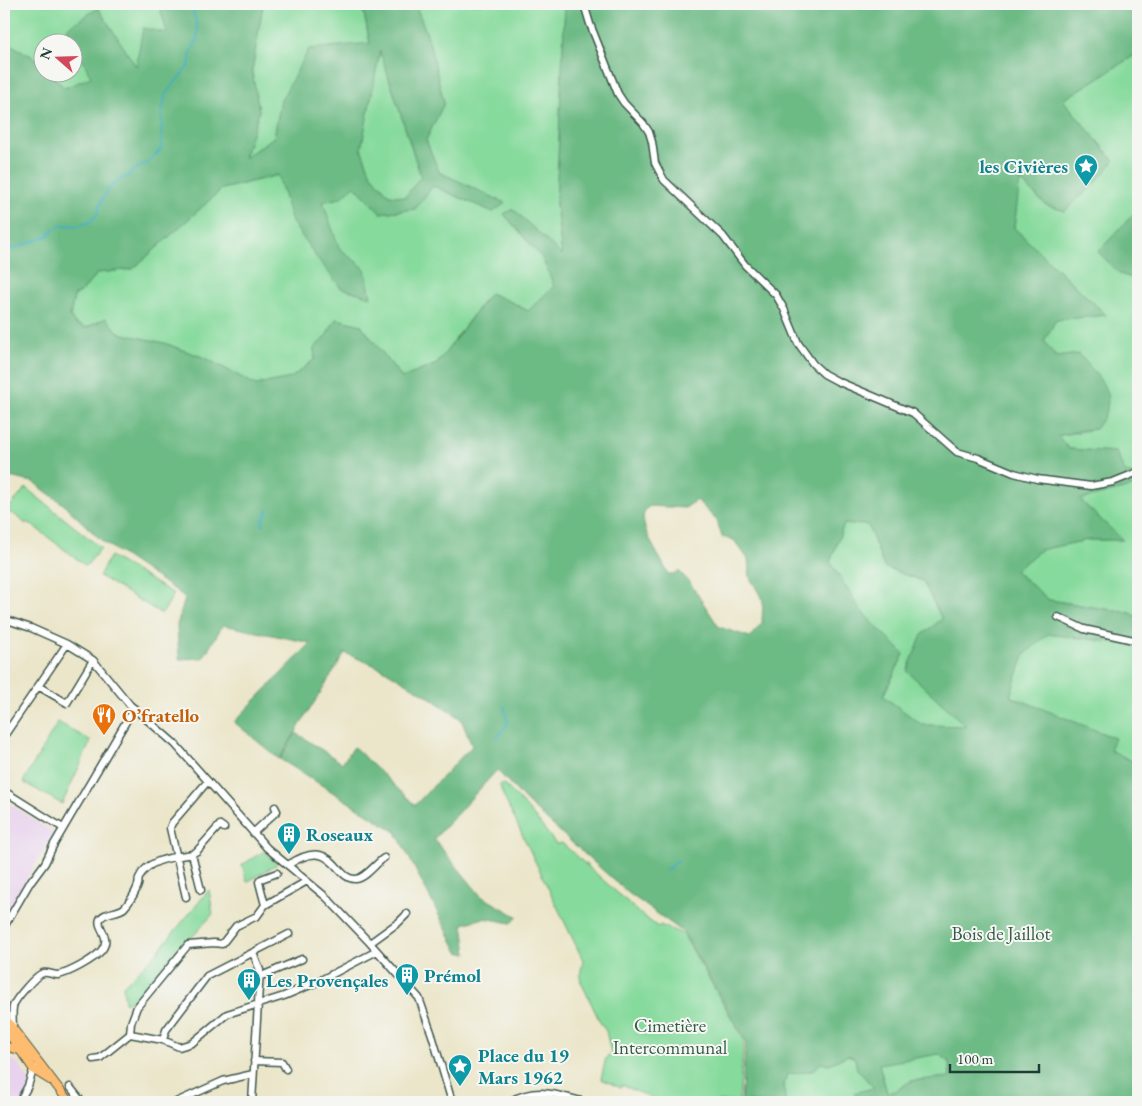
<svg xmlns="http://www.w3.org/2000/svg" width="1142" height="1106" font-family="'EB Garamond',serif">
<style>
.built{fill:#e8d2ee}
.green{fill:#86da9c;stroke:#528c68}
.forest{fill:#6cba84;stroke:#467c5c;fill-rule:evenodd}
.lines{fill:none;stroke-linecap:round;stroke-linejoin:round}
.stream{stroke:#42afc0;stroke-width:2}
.minor-casing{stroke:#3e564a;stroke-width:9}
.major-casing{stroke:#3e564a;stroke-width:10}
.minor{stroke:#fff;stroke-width:6}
.major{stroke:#fdbc6f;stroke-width:8}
.labels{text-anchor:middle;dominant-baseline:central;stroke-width:4;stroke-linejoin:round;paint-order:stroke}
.culture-label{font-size:19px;font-weight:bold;fill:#0d838f;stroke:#f6f6f2;text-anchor:start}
.food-label{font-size:19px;font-weight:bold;fill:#c56008;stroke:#f6f6f2;text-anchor:start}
.park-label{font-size:19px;fill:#345c49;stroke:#f6f6f2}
</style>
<rect width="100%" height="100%" fill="#f6f6f2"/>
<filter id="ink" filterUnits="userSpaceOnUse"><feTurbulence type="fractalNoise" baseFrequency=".02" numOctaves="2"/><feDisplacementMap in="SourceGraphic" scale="10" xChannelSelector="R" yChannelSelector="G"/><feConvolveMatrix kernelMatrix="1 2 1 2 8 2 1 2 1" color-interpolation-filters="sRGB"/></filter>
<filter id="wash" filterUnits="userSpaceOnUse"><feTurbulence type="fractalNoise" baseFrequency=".0096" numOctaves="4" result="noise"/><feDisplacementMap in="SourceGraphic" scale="20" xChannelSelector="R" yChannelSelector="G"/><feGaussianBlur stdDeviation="1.12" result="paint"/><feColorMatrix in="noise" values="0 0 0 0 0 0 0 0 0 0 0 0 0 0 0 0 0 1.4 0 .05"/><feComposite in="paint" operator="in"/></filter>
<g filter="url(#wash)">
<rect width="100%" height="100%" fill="#ebe6ca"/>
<path class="built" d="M4 800 54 833 4 917Z
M4 1060H12L19 1064 32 1086 25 1102H4Z"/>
<path class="green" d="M4 4H159L168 34 136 67 98 8 91 77 65 88 49 73 72 72V42H42V67L33 57 4 41Z
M263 4H362L370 43 281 100 274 137 244 159 259 111 252 71Z
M415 4H565L556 204 562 256 513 209 504 214 542 258 555 286 528 311 509 301 484 300 437 364 402 378 361 325 336 319 326 336 314 348 315 359 291 378 256 385 205 358 164 343 123 334 117 331 106 318 86 328 76 324 70 318 74 296 81 292 98 273 133 269 222 189 279 175 292 222 341 288 365 269 339 248 322 202 340 198 355 185 380 213 415 209 433 186 493 212 505 203 439 172 426 140 444 103 428 37Z
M380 50 421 177 405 197 389 195 371 174 361 149Z
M1138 53V209L1136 211 1120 274 1138 280V478L1124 471 1116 452 1068 449 1057 436 1095 429 1056 357 1044 341 1056 320 1106 315 1014 228 1019 180 1046 205 1065 211 1094 184 1114 161 1063 100Z
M1138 485V618L1131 613 1049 600 1015 571 1040 550 1087 540H1122L1080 500Z
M26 488 101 548 86 566 28 522 26 524 15 515 6 511Z
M844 524 868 525 884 567 923 581 942 619 922 635 966 726 922 725 883 696 904 654 862 612 830 562Z
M110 556 174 594 162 614 99 576Z
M1048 634 1127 644 1138 647V764L1110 750 1114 738 1010 696 1024 655Z
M58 722 91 741 62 804 23 782Z
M501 784H504L530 811 556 844 562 843 642 915 658 927 660 925 683 934 744 1040 739 1102H653V1099L622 1085 621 1088 601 1079 606 1058 611 1053 606 1031 601 1024 581 982 580 976 583 960 503 795 500 786Z
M264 851 277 864 247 882 242 865Z
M209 890 213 914 140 995 125 1003 123 986 153 957Z
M939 1054 949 1061 950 1077 911 1081 895 1091 887 1093 879 1064Z
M848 1055 855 1058 857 1069 874 1088 854 1093 869 1102H785L784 1082 788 1074 811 1071 821 1063 829 1064Z"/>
<path class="forest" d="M159 4H263L252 71 259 111 244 158 274 137 281 100 309 49 370 43 362 4H415L428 37 444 103 426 140 439 172 505 203 493 212 433 186 415 209 380 213 355 186 340 198 323 202 339 248 365 269 371 297 341 288 317 258 292 222 278 175 222 189 133 269 98 273 81 292 74 296 70 317 76 324 86 328 106 318 117 331 123 334 164 343 205 358 256 385 291 378 315 359 314 348 326 336 336 319 361 325 402 378 437 364 490 293 509 301 528 311 554 286 542 258 504 214 513 209 562 255 556 204 565 4H1138V53L1063 100 1114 161 1094 184 1065 211 1046 205 1020 180 1014 228 1106 315 1056 320 1044 341 1056 357 1079 354C1101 380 1122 397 1095 429L1083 430 1058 436 1069 449 1116 452 1124 471 1138 478V485L1080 500 1123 540H1087L1040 550 1015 571 1049 600 1131 613 1138 618V647L1127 644 1048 634 1024 655 1010 696 1115 738 1110 750 1138 764V1102H869L853 1093 874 1088 857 1069 855 1058 848 1055 829 1064 821 1063 811 1071 788 1074 784 1083 785 1102H741L746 1041 683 932 627 892 528 803 497 770 434 839 481 896 518 917 511 923 484 918 463 924 467 954 458 952 396 832 280 759 296 733 342 763 354 747 415 805 472 746 461 719 426 695 383 669 345 653 279 759 234 722 311 643 223 625 203 658 179 659 177 625 185 599 178 592 102 541 63 504 33 482 4 476V41L33 57 42 67V72L49 73 65 88 91 77 67 28 98 8 136 66 143 28 167 33ZM380 51 421 176 405 197 389 195 371 174 361 149ZM697 500 717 521 722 537 734 540 748 559 750 578 763 600 762 623 750 637 719 627 690 583 679 571 673 574H668C663 559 629 517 650 506L685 508ZM844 524 868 525 884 567 923 581 942 619 922 635 907 671 966 726 922 725 883 696 904 654 862 612 830 562ZM939 1054 949 1061 950 1077 911 1081 895 1091 887 1093 879 1064Z
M1138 209V280L1120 274 1098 252Z"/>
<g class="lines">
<path class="stream" d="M4 252 48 236 53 230 59 226 66 225 77 226 90 222 98 214 99 206 108 189 117 181 128 176 135 169 147 163 161 149 162 110 166 94 190 64C189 51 192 53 196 42 201 31 194 15 190 4
M262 526 263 520 268 510
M497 738 508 723 504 706
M665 871 678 860"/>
</g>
</g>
<g filter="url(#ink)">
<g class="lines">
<g class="minor-casing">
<path id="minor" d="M584 4 590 24 618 94 624 103 643 123 649 132 652 142 655 163 664 180 723 236 745 265 776 295 784 309 798 343 813 364 824 374 837 381 913 413 957 452 978 458 1014 473 1037 479 1091 486 1113 482 1138 472
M1058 617 1084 629 1138 641
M4 619 31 628 67 644 93 660 130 705 175 744 267 848 326 897 370 943 419 998 432 1035 452 1102
M38 686 67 703 93 660
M4 736 67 644
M4 791 63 828
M253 833 277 811 275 807
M192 854 201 890
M288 865C334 834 335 881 356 879 366 878 376 863 384 858
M31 882 45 863 53 846 134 708
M186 897 170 828 172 823 208 781
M265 905 259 882 261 879 277 873
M4 927 32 879
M289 934 207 976 166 1030 163 1040 179 1047 192 1043 227 1014 284 996 317 982 377 951
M370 943 399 922 407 914
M259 977 302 959
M13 1030C13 1022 12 1014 13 1007 14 1000 36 975 43 973 48 972 53 975 58 975 69 973 93 960 101 951 113 937 96 928 100 919 104 912 118 913 124 908 129 903 136 892 138 885 139 883 138 880 139 878 147 859 174 857 192 854L197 851 220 825 224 828
M130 1034 163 1040
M93 1059 100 1058 130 1034 131 1023 137 1007 188 945 214 943 222 944 236 926 257 916 265 905 307 881
M254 1061 282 1062 286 1069
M70 1087 82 1102
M19 1102 28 1086 34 1067
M176 1102 223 1081 253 1074
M252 1102 260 970 253 953
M509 1102C537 1086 556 1095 585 1102"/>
</g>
<g class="major-casing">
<path id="major" d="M4 1017 69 1102
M4 1027 34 1070 50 1080
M4 1046 19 1050"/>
</g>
<use href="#minor" class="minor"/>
<use href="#major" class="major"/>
</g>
</g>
<defs>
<g id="sight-pin" transform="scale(1.25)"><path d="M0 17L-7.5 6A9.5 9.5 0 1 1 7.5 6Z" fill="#0f9aa8" stroke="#f6f6f2"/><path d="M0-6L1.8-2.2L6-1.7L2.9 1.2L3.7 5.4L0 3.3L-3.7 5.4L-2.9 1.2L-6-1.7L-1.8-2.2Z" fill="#fff"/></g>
<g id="restaurant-pin" transform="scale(1.25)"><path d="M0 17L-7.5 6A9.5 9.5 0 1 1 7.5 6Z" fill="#e8710a" stroke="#f6f6f2"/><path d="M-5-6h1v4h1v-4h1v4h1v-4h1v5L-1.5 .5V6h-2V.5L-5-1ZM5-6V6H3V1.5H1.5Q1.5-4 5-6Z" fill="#fff"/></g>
<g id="building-pin" transform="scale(1.25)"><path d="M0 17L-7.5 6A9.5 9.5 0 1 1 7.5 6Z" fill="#0f9aa8" stroke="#f6f6f2"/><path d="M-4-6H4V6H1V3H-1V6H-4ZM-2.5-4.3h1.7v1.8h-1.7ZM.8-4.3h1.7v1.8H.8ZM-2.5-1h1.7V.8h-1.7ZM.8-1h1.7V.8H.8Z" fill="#fff"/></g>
</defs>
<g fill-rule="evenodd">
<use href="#sight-pin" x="1086" y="166"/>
<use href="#restaurant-pin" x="104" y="715"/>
<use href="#building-pin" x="289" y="834"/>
<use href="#building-pin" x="407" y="975"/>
<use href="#building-pin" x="249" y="980"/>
<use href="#sight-pin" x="460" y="1066"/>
</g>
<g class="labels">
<g class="culture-label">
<text x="1068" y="166" text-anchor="end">les Civières</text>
<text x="306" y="834">Roseaux</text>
<text x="424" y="975">Prémol</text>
<text x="266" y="980">Les Provençales</text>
<text x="478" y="1055">Place du 19<tspan x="478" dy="22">Mars 1962</tspan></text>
</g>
<g class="food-label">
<text x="122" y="715">O’fratello</text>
</g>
<g class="park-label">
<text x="1001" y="933">Bois de Jaillot</text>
<text x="670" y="1025">Cimetière<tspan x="670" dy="22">Intercommunal</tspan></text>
</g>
</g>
<rect width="1142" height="1106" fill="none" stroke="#f6f6f2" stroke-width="20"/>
<g transform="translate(58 58) rotate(290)"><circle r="24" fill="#f6f6f2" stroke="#a0aca6"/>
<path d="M0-4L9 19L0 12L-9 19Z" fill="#d1495b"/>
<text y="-8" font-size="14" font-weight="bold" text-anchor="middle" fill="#1f3d34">N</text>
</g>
<path d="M950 1064v8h89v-8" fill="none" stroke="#1f3d34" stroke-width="2.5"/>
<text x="957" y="1064" font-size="15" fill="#1f3d34" stroke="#f6f6f2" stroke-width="4" paint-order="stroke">100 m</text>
</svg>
